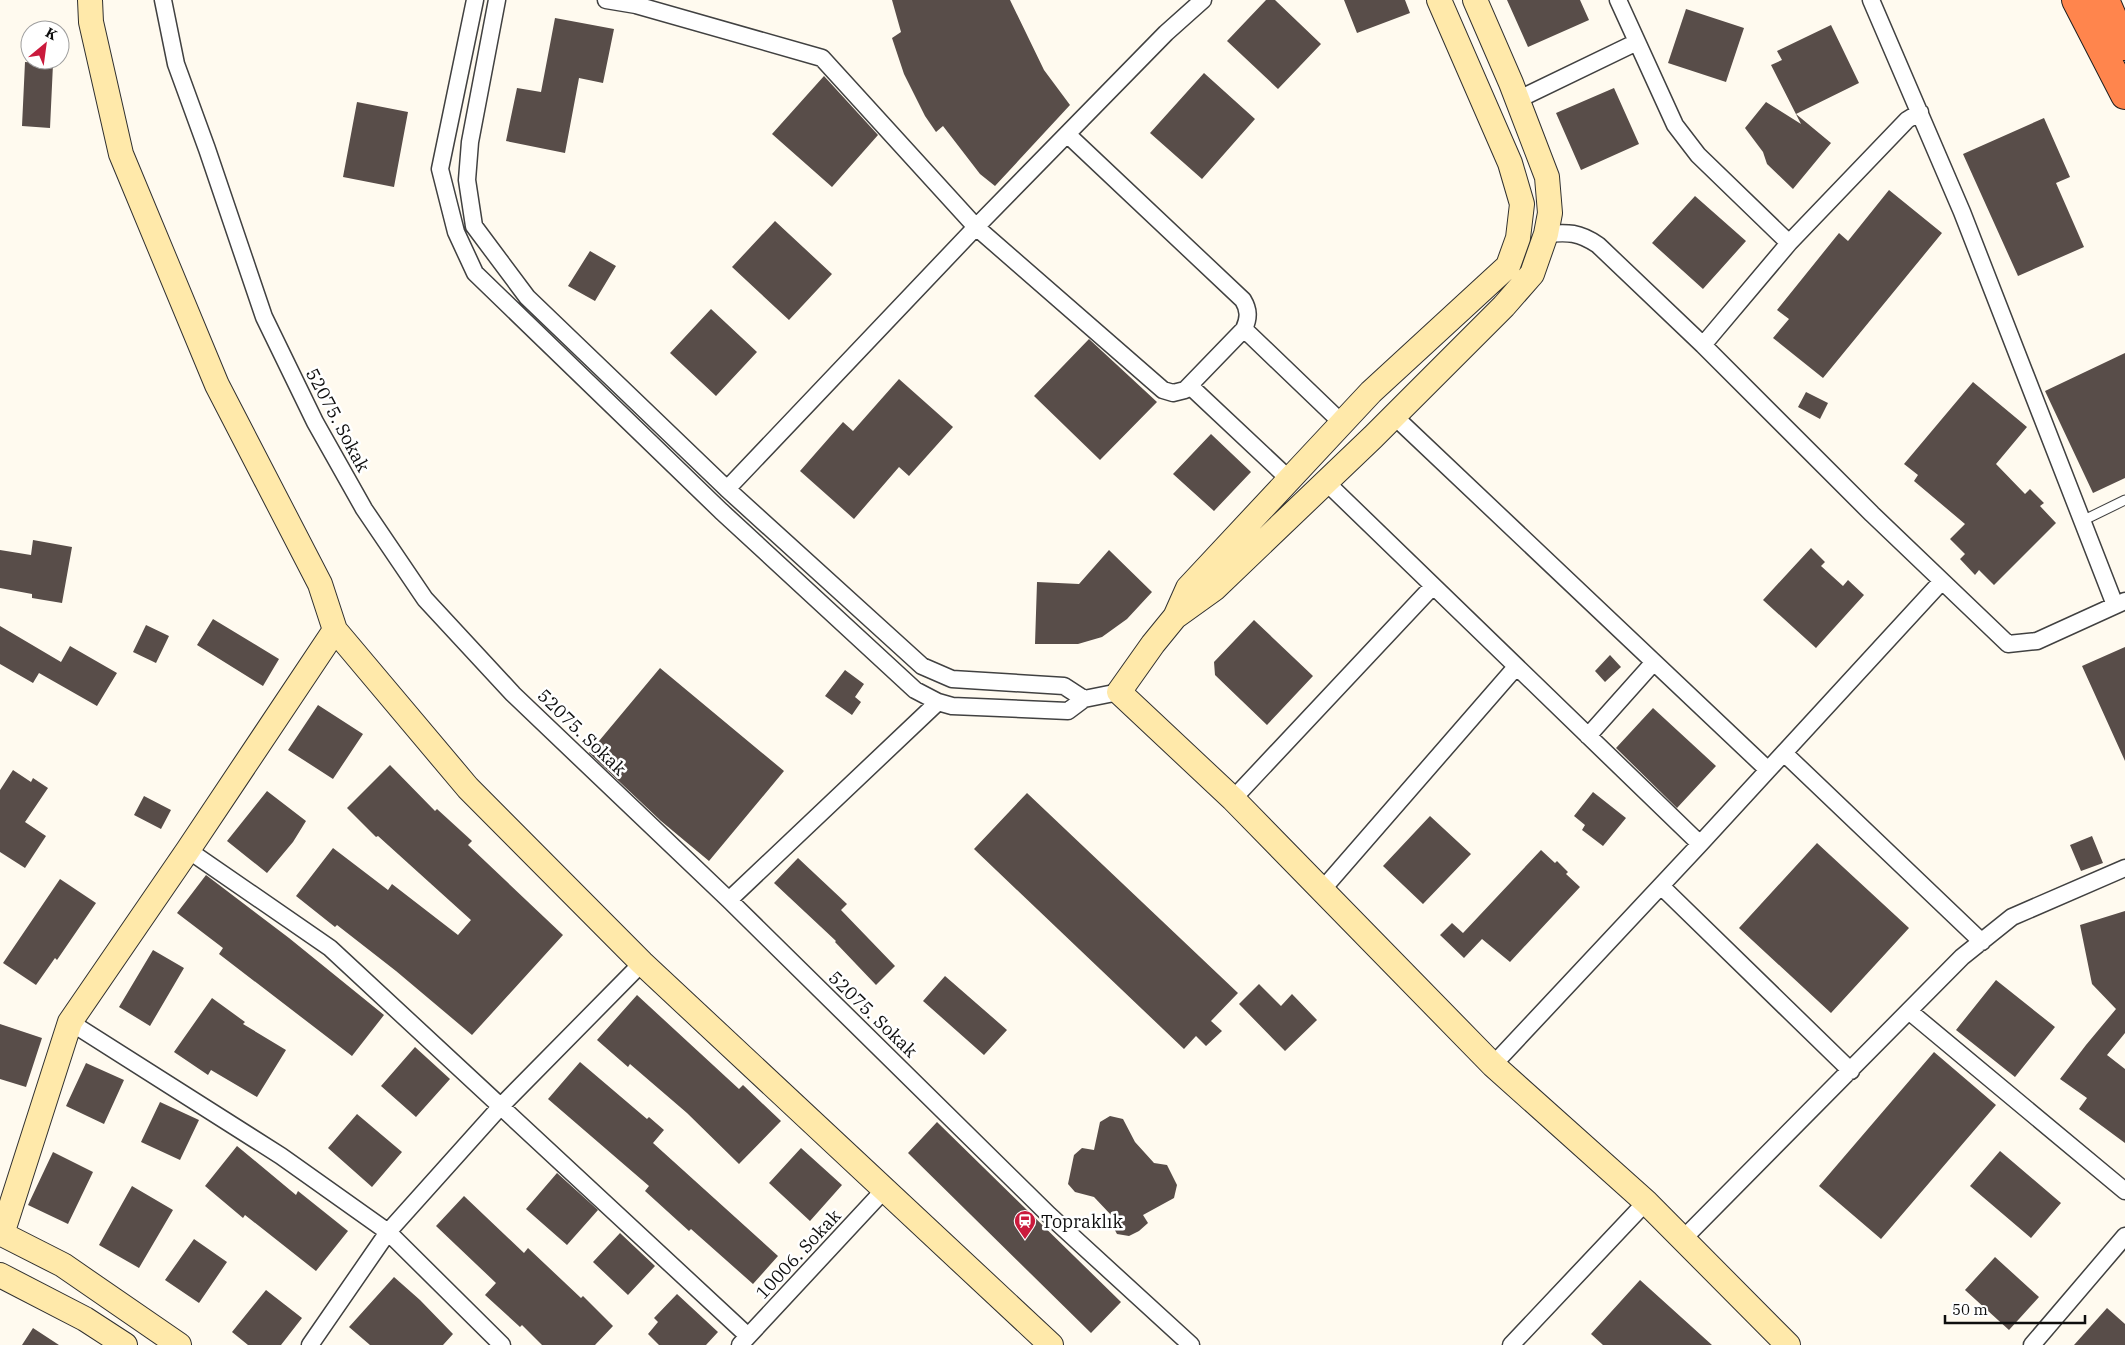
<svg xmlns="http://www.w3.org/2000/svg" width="2125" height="1345" font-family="'IBM Plex Serif',serif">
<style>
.building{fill:#584d49}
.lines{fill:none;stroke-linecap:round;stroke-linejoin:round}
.lane-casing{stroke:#414141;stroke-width:11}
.street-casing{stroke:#414141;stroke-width:19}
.secondary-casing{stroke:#303030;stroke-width:26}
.highway-casing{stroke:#1f1f1f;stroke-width:30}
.lane{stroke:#fff;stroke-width:9}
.street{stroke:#fff;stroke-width:16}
.secondary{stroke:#ffe9aa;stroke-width:24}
.highway{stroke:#ff854d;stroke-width:28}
.labels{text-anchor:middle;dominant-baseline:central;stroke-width:5;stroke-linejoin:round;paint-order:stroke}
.street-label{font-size:18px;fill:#0e0e0e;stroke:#fff}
.poi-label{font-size:18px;fill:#0e0e0e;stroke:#fff;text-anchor:start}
</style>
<rect width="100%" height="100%" fill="#fffaef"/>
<path class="building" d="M892 0H1010L1044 70 1070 105 995 186 980 174 943 126 936 132 925 116 904 74 892 38 901 32Z
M1266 0H1275L1321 44 1278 89 1227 41Z
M1344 0H1405L1410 13 1357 33Z
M1507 0H1580L1589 20 1528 47Z
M1686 9 1744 28 1726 82 1668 63Z
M555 18 614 29 603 83 579 78 565 153 506 141 517 88 541 92Z
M1831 25 1859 83 1796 114 1831 143 1793 189 1767 164 1763 152 1745 128 1766 102 1801 124 1771 65 1782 60 1777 51Z
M25 62 53 64 50 128 22 126Z
M1204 73 1255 119 1202 179 1150 133Z
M824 76 878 135 832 187 772 134Z
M1614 88 1639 144 1581 170 1556 113Z
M357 102 408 112 394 187 343 177Z
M2044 118 2070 177 2056 183 2084 247 2018 276 1963 154Z
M1889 190 1942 233 1823 378 1773 338 1789 319 1777 310 1839 233 1848 241Z
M1695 196 1746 241 1703 289 1652 243Z
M775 221 832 274 789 320 732 267Z
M590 251 616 266 595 301 568 286Z
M711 309 757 352 716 396 670 353Z
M1089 339 1157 402 1100 460 1034 396Z
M2125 353V478L2093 493 2045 391Z
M899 379 953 427 909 476 899 467 854 519 800 471 843 422 853 431Z
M1973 382 2027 427 1996 464 2025 494 2030 489 2044 503 2040 506 2056 523 1994 585 1979 570 1975 575 1960 559 1965 554 1950 539 1965 524 1914 481 1918 475 1904 464Z
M1806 392 1828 403 1820 419 1798 407Z
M1211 434 1251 472 1214 511 1173 474Z
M33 540 72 547 62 603 32 598V594L0 588V550L31 555Z
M1811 548 1825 562 1821 566 1843 586 1848 580 1864 595 1816 648 1763 600Z
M1109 550 1152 592 1127 619 1102 637 1078 644H1035L1037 582 1079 584Z
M213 619 279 659 263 686 197 645Z
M1254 620 1313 676 1267 725 1215 675 1214 662Z
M146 625 169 636 156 663 133 652Z
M0 626 61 662 70 646 117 673 97 706 39 673 33 683 0 664Z
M2125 647V761L2082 666Z
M1610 655 1621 667 1605 682 1595 671Z
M660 668 784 771 709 861 661 821 589 753Z
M845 670 864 684 855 697 861 702 852 715 825 696Z
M318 705 363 734 333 779 288 750Z
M1653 708 1716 766 1677 808 1616 748Z
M390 765 435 811 437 809 472 841 468 845 563 935 472 1035 396 971 337 925 335 927 296 896 333 848 388 890 392 884 458 935 471 920 378 836 376 837 347 808Z
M13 770 31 782 33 778 48 788 25 822 46 836 25 868 0 852V790Z
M267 791 306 821 293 842 267 873 227 841Z
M1593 792 1626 818 1603 846 1582 830 1585 825 1574 816Z
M1027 793 1238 993 1211 1021 1222 1031 1206 1046 1196 1036 1184 1049 974 849Z
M144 796 171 810 161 829 134 815Z
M1430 816 1471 854 1423 904 1383 866Z
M2092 836 2103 863 2081 871 2070 845Z
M1817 843 1909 928 1831 1013 1739 928Z
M1541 850 1555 863 1557 861 1568 872 1566 874 1580 887 1510 962 1482 939 1464 958 1440 935 1452 923 1463 933Z
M798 858 847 904 841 910 895 966 876 985 835 942 836 941 774 883Z
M206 875 289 938 384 1015 352 1056 219 954 223 948 177 913Z
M60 879 96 903 57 960 55 958 36 985 3 963Z
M2125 911V1033L2107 1055 2125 1069V1143L2079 1109 2087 1098 2060 1079 2086 1045 2116 1009 2092 984 2080 925Z
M153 950 184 968 150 1026 119 1007Z
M945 976 1007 1030 984 1055 923 1001Z
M1996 980 2055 1027 2015 1077 1956 1030Z
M1259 984 1281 1006 1292 994 1317 1020 1285 1051 1239 1004Z
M637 995 739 1089 743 1085 781 1121 739 1164 687 1113 630 1064 628 1067 597 1040Z
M212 998 245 1022 243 1024 286 1050 257 1097 211 1070 208 1075 174 1052Z
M0 1024 42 1038 26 1087 0 1079Z
M415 1047 450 1079 416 1117 381 1086Z
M1934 1052 1996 1105 1881 1239 1819 1186Z
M580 1062 647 1119 649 1117 664 1130 653 1143 778 1256 753 1284 691 1229 689 1231 645 1191 649 1186 548 1099Z
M86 1063 124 1080 104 1124 66 1106Z
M160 1102 199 1120 180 1160 141 1142Z
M357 1114 402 1152 372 1187 328 1148Z
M1110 1116 1123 1119 1135 1142 1154 1163 1167 1165 1177 1185 1174 1198 1143 1215 1148 1223 1139 1231 1129 1236 1117 1234 1110 1221 1111 1215 1094 1197 1075 1192 1068 1184 1074 1155 1082 1148 1094 1150 1100 1122Z
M937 1122 1121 1302 1091 1333 908 1153Z
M237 1146 296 1195 298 1191 348 1231 316 1271 245 1215 243 1218 205 1186Z
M801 1148 842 1185 810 1221 769 1183Z
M2000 1151 2061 1203 2031 1238 1970 1186Z
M53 1152 93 1172 68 1224 28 1205Z
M557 1173 598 1210 567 1245 526 1209Z
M132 1186 173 1210 139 1268 99 1245Z
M464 1196 524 1253 528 1248 581 1298 583 1296 613 1326 595 1345H542L522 1325 520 1327 485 1295 496 1283 436 1226Z
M620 1233 655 1266 628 1295 593 1262Z
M194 1239 227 1262 199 1303 165 1280Z
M1995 1257 2039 1297 2009 1330 1965 1290Z
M394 1277 420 1300 453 1334 443 1345H370L349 1327Z
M1640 1280 1712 1345H1603L1591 1334Z
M266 1290 302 1318 281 1345H248L232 1332Z
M677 1294 718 1332 706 1345H659L648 1334 658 1322 654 1318Z
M2107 1308 2125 1324V1345H2074Z
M33 1328 59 1345H22Z"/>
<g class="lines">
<g class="lane-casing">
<path id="lane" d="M2082 521 2125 500"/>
</g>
<g class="street-casing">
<path id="street" d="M163 0 176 64 207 149 264 317 315 422 364 509 425 599 513 694 729 900 1049 1215 1191 1345
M475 0 440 169 456 232 475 273 721 511 915 690 938 702 952 706 1068 711 1084 699 1119 692
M497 0 470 142 467 180 474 226 527 297 727 489 922 666 952 679 1064 686 1084 699
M606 0 636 5 822 58 976 227 1163 390 1173 393 1185 390 1244 329C1249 318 1249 310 1243 300L1067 134
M1618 0 1675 125 1698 155 1789 243
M1871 0 1962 212 2115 605
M1517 100 1637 42
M1546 234C1568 232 1579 232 1598 245L1703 345 1872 514 2008 644 2037 641 2125 601
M1244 329 1342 423
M1703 345 1789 243 1907 120 1920 112
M1190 386 1289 479
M1394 416 1768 770
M1326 482 1700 844
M727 489 976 227 1166 33 1203 0
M1588 736 1654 662
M1784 753 1982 942
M1233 799 1433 586
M188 850 330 948 748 1336
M1661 886 1851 1071
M1322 890 1516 667
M729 900 938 702
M1910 1012 2125 1191
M70 1022 281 1156 388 1232 502 1345
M1493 1065 1700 844 1942 581
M1683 1239 1962 957 2012 917 2125 868
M310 1345 388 1232 501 1106 642 963
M740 1345 885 1189
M1511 1345 1646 1202
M2032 1345 2125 1236"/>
</g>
<g class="secondary-casing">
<path id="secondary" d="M90 0 91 22 121 154 217 385 320 584 335 630 468 788 642 963 1051 1345
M1475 0 1511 83 1547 177 1550 213 1546 234 1532 274 1504 306 1373 437 1214 589 1175 617 1153 644 1119 692 1233 799 1493 1065 1646 1202 1788 1345
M1176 615 1188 588 1371 392 1508 266 1518 238 1522 204 1510 163 1439 0
M0 1233 63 1265 179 1345
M2 1234 70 1022 188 850 335 630
M0 1275 85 1319 125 1345"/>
</g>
<g class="highway-casing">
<path id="highway" d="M2076 0 2125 95
M2105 0 2125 46"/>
</g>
<use href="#lane" class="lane"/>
<use href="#street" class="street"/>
<use href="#secondary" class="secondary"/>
<use href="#highway" class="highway"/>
</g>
<defs>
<g id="station-pin" transform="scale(1.125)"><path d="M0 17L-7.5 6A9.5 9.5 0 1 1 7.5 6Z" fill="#ca1a3c" stroke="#fff"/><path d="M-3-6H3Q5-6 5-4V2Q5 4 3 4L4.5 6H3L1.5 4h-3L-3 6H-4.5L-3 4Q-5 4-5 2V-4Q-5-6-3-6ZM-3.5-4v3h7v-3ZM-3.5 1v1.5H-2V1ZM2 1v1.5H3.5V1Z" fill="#fff"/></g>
</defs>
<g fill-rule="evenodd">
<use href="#station-pin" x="1025" y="1221"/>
</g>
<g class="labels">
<g class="street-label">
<text transform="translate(338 420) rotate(62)">52075. Sokak</text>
<text transform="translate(582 732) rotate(44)">52075. Sokak</text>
<text transform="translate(873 1014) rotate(44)">52075. Sokak</text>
<text transform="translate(798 1254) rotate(-47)">10006. Sokak</text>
</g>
<g class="poi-label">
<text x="1041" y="1221">Topraklık</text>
</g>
</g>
<g transform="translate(45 45) rotate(29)"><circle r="24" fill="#ffffff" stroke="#9f9f9f"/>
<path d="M0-4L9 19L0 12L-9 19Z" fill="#ca1a3c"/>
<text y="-8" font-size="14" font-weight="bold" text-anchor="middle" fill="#0e0e0e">K</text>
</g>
<path d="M1945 1315v8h140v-8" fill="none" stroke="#0e0e0e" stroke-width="2.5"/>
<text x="1952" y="1315" font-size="15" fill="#0e0e0e" stroke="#ffffff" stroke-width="4" paint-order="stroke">50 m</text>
</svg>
